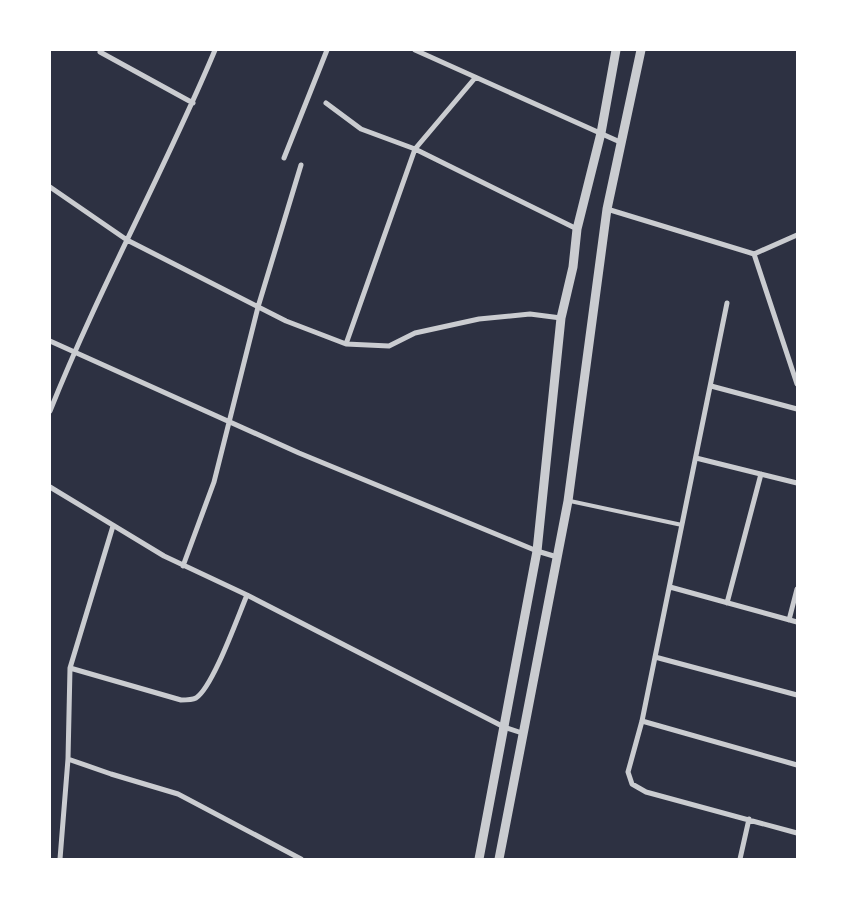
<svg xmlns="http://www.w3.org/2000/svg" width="847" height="909" font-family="'Varela Round',sans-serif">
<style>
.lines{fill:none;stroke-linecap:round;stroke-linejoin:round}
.service{stroke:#caccd0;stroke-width:4}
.minor{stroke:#caccd0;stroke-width:5}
.tertiary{stroke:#caccd0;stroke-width:9}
</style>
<rect width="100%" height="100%" fill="#2d3142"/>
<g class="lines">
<path class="service" d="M570 501 682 525"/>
<path class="minor" d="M415 50 620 142
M100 52 193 103
M326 103 361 129 415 149 577 229
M284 158 327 50
M50 187 127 240 286 321 346 344 389 346 415 333 479 319 530 314 561 318
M607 209 754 254 797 384
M754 254 797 235
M727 303 642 721 628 772 632 784 646 792 797 833
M50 341 299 453 537 551 557 557
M346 344 415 149 475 78
M711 386 797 409
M50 411C99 288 164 172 215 50
M696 458 797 483
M50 487 164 556 247 595 504 727 522 733
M183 566 214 482 258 307 301 165
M670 587 797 622
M727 603 761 474
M789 620 797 589
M655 657 797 695
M70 668 181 700C186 700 192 700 196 698 213 687 238 616 247 595
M642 721 797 765
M68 759 111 774 178 794 301 859
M60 859 68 759 70 668 113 526
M740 859 749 819"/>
<path class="tertiary" d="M479 859 537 551 561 318 573 267 577 229 601 133 616 50
M499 859 568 501 607 209 641 50"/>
</g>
<rect width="847" height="909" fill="none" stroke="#ffffff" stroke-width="102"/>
</svg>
